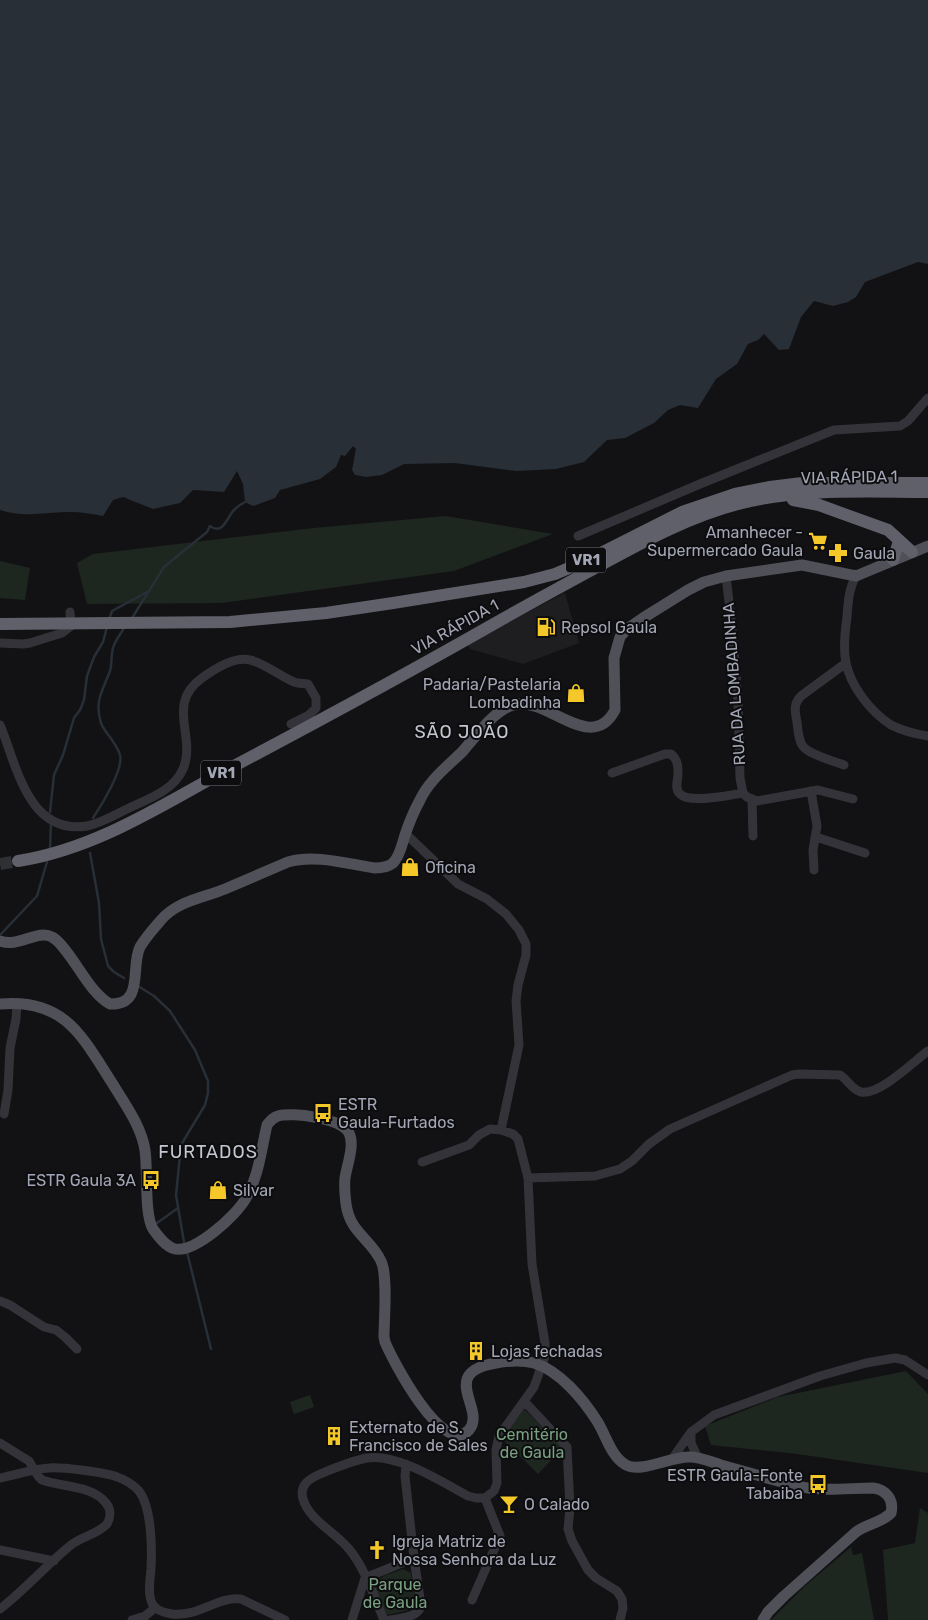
<svg xmlns="http://www.w3.org/2000/svg" width="928" height="1620" font-family="Rubik,sans-serif">
<style>
.built{fill:#1e1e21}
.green{fill:#1e2620}
.water{fill:#282f37}
.lines{fill:none;stroke-linecap:round;stroke-linejoin:round}
.stream{stroke:#282f37;stroke-width:2.5}
.highway-tunnel{stroke:#2f3034;stroke-width:12;stroke-dasharray:12 6;stroke-linecap:butt}
.minor{stroke:#333339;stroke-width:9}
.major{stroke:#4f5058;stroke-width:11}
.highway{stroke:#5f606a;stroke-width:12}
.labels{text-anchor:middle;dominant-baseline:central;stroke-width:4;stroke-linejoin:round;paint-order:stroke}
.shield{fill:#0d0d0f;stroke:#767882;stroke-width:1}
.shield-label{font-size:15px;font-weight:bold;fill:#a3a6b4}
.street-label{font-size:16px;fill:#a3a6b4;stroke:#0d0d0f}
.poi-label{font-size:16px;fill:#a3a6b4;stroke:#0d0d0f;text-anchor:start}
.park-label{font-size:16px;fill:#79a080;stroke:#0d0d0f}
.neighbourhood-label{font-size:18px;letter-spacing:1px;fill:#c4c6d0;stroke:#0d0d0f}
</style>
<rect width="100%" height="100%" fill="#121214"/>
<path class="built" d="M565 593 579 643 523 664 470 649 468 645 516 618Z"/>
<path class="green" d="M446 516 553 534 454 571 222 603 87 604 77 563 93 554 314 528Z
M0 561 30 568 25 600 0 598Z
M906 1371 928 1394V1473L797 1454 711 1445 705 1426 778 1397Z
M310 1395 314 1407 294 1414 290 1402Z
M524 1409 563 1448 538 1474 501 1438Z
M920 1508 928 1513V1620H888L883 1550 915 1543Z
M851 1547 853 1555 862 1553 874 1620H771L805 1586Z
M403 1569 411 1573 416 1606 414 1609 387 1615 384 1613 372 1583 386 1575Z"/>
<path class="water" d="M0 0H928V264L918 262 865 282 856 297 848 302 833 306 814 301 801 317 789 349 779 350 764 334 758 340 748 344 737 364 716 379 698 408 680 405 668 410 654 423 625 438 607 440 584 462 556 469 516 471 455 463 404 464 382 475 366 477 355 475 352 470 356 449 353 446 345 456 341 455 336 467 320 479 280 490 275 498 253 506 245 502 243 484 237 471 224 492 193 490 180 503 153 509 123 497 113 500 103 516C93 514 81 512 71 512 47 512 24 518 0 510Z"/>
<g class="lines">
<path class="stream" d="M132 618 164 567 207 532 210 526C223 536 227 517 234 510 237 507 241 504 245 502
M109 620 112 611 147 592
M50 812 54 775 63 755 74 718 80 710 84 700 87 676 94 657 103 642 107 627
M93 818C101 806 124 769 120 755 117 743 104 732 101 723 94 701 103 690 110 671 112 664 111 656 113 648 115 641 120 635 124 628
M50 848 51 823
M90 853 99 903 101 939 108 966 114 972 124 978
M1 934 37 896 47 862
M138 986 154 996 170 1011 195 1050 208 1081V1093L205 1105 181 1145 176 1195 184 1242
M157 1223 178 1208
M187 1252 211 1349"/>
<path class="highway-tunnel" d="M0 864 18 861"/>
<path class="minor" d="M578 536 700 484 834 430 900 426 908 421 928 398
M726 576 732 628 738 700 740 778 743 793 747 797 757 801 818 790 853 799
M856 576C849 588 848 602 847 617 845 631 843 649 846 663 851 687 871 712 891 725 903 731 915 734 928 736
M0 643 23 644 30 643 62 633 71 626 70 612
M0 725C17 766 28 835 87 826 102 823 116 814 129 808 149 799 174 790 183 769 197 737 165 704 202 678 213 670 235 656 250 660 264 663 280 676 294 682 298 684 304 683 308 684L316 698V708L309 715 291 724
M844 765C833 761 807 754 802 745 798 738 798 729 797 722 795 712 793 704 801 696L846 663
M612 773 665 754H671C678 760 678 766 678 775 677 782 675 790 680 794 690 804 730 795 743 793
M811 791 817 826 813 850 814 870
M752 800 753 836
M405 833 458 884 487 899 506 914 519 930 526 944V955L518 985 516 1001 519 1045 501 1130 513 1134 518 1139 528 1178
M816 837 865 853
M4 1114 8 1090 10 1048 16 1019 17 1003
M422 1162 469 1145 479 1135 490 1129 501 1130
M0 1301 10 1305 44 1327 56 1330 65 1337 77 1349
M525 1402 567 1447 570 1508 568 1529 572 1541 588 1570 596 1578 617 1591 622 1599 623 1608 620 1620
M691 1432V1443L698 1458
M0 1443 29 1461 38 1476 42 1480C61 1487 92 1485 106 1503 111 1509 111 1517 107 1524 98 1534 81 1537 71 1545 46 1565 25 1590 0 1609
M672 1459 691 1432 714 1415 820 1376 866 1363 895 1358 905 1360 928 1375
M0 1478C16 1475 32 1469 49 1468 61 1467 105 1472 117 1477 124 1479 134 1485 139 1491 152 1508 152 1549 151 1569 150 1581 146 1602 157 1609 161 1612 167 1613 172 1614 199 1617 218 1596 241 1599L285 1620
M485 1498 494 1491 497 1483 496 1450 499 1436 534 1387 545 1356V1343L532 1264 528 1178 595 1176 620 1169 632 1161 649 1144 670 1129 792 1075 799 1074 840 1075C848 1080 852 1090 861 1092 879 1096 914 1061 928 1051
M0 1550 54 1561
M132 1620 145 1616
M143 1620 145 1616 155 1608
M352 1620 365 1578 414 1558
M384 1620C374 1597 365 1568 349 1549 335 1532 309 1520 303 1499 299 1485 309 1479 320 1474 335 1468 351 1461 367 1458 397 1453 442 1482 468 1496L476 1498H485L500 1536 472 1600
M390 1620C401 1618 417 1618 421 1606L414 1558 405 1476 406 1464"/>
<path class="major" d="M0 941C18 948 38 929 52 937 58 940 62 946 66 951 79 967 92 994 110 1004 145 1005 130 967 140 947 145 938 154 928 161 920 177 901 203 898 225 889 246 880 267 871 288 862 316 854 347 864 375 868 382 868 388 867 393 863 400 856 402 844 405 835 409 823 414 811 420 800 429 780 448 766 463 751 471 741 479 732 488 722 496 714 505 706 517 704 549 699 592 754 615 710L614 658 620 637 627 629 643 618 688 590 704 582 726 576 802 565 856 576 928 546
M0 1004C66 998 83 1038 114 1086 126 1106 141 1126 145 1150 148 1170 144 1214 153 1229 158 1236 166 1247 175 1249 195 1253 237 1215 246 1198 259 1175 261 1151 267 1125 270 1121 272 1118 278 1116 292 1112 341 1118 349 1133 355 1145 347 1165 345 1178 344 1187 345 1195 346 1204 350 1233 370 1238 381 1261 388 1275 384 1320 384 1337L385 1342C392 1359 443 1458 469 1430 487 1409 437 1373 496 1363 508 1361 522 1360 534 1363 560 1371 583 1399 597 1421 606 1435 611 1457 626 1465 641 1473 671 1457 688 1457 699 1456 711 1462 721 1465 747 1472 772 1480 798 1486 820 1492 850 1488 873 1488 887 1490 894 1500 891 1513 881 1523 867 1524 856 1532L784 1596 768 1612 763 1620"/>
<path class="highway" d="M793 500 819 505 888 530 912 552
M893 560 899 541
M0 624 230 622 326 613 393 603 524 582 555 574 583 562 682 512 735 494 770 487 802 483H928
M18 861C96 849 164 804 232 767 319 721 406 674 492 625 527 605 562 586 597 567 643 542 688 517 738 504 799 488 866 492 928 492"/>
</g>
<defs>
<g id="supermarket-bare" transform="scale(1.5)"><path d="M-6-5.5h2.5l.6 2H6L4.5 2H-2.5L-4.4-4H-6ZM-1.5 3.2a1.3 1.3 0 1 0 .1 0ZM3 3.2a1.3 1.3 0 1 0 .1 0Z" fill="#f5c829" stroke="#0d0d0f" stroke-width="2.5" paint-order="stroke"/></g>
<g id="pharmacy-bare" transform="scale(1.5)"><path d="M-2-6h4v4h4v4h-4v4h-4v-4h-4v-4h4Z" fill="#f5c829" stroke="#0d0d0f" stroke-width="2.5" paint-order="stroke"/></g>
<g id="fuel-bare" transform="scale(1.5)"><path d="M-5.5-6h7V0h2V4h1.3V-2.5L3-4.5l.8-.8L6-3V5H2.5V1h-1V6h-7ZM-4.2-4.7v3.2H.2V-4.7Z" fill="#f5c829" stroke="#0d0d0f" stroke-width="2.5" paint-order="stroke"/></g>
<g id="shop-bare" transform="scale(1.5)"><path d="M-5-2.5h2.3a2.7 3.5 0 0 1 5.4 0H5L5.5 6h-11ZM-1.5-2.5h3a1.5 2.3 0 0 0-3 0Z" fill="#f5c829" stroke="#0d0d0f" stroke-width="2.5" paint-order="stroke"/></g>
<g id="bus-bare" transform="scale(1.5)"><path d="M-5-6H5V4H4V6H2V4H-2V6H-4V4H-5ZM-3.5-4V0h7V-4ZM-3.5 1.2v1.5H-2V1.2ZM2 1.2v1.5H3.5V1.2Z" fill="#f5c829" stroke="#0d0d0f" stroke-width="2.5" paint-order="stroke"/></g>
<g id="building-bare" transform="scale(1.5)"><path d="M-4-6H4V6H1V3H-1V6H-4ZM-2.5-4.3h1.7v1.8h-1.7ZM.8-4.3h1.7v1.8H.8ZM-2.5-1h1.7V.8h-1.7ZM.8-1h1.7V.8H.8Z" fill="#f5c829" stroke="#0d0d0f" stroke-width="2.5" paint-order="stroke"/></g>
<g id="bar-bare" transform="scale(1.5)"><path d="M-6-5H6L.8 .8V4.5H3.5V6h-7V4.5H-.8V.8Z" fill="#f5c829" stroke="#0d0d0f" stroke-width="2.5" paint-order="stroke"/></g>
<g id="church-bare" transform="scale(1.5)"><path d="M-1.2-6h2.4v3.5h3.3v2.4h-3.3V6h-2.4V-.1h-3.3v-2.4h3.3Z" fill="#f5c829" stroke="#0d0d0f" stroke-width="2.5" paint-order="stroke"/></g>
</defs>
<g fill-rule="evenodd">
<use href="#supermarket-bare" x="818" y="541"/>
<use href="#pharmacy-bare" x="838" y="553"/>
<use href="#fuel-bare" x="546" y="627"/>
<use href="#shop-bare" x="576" y="693"/>
<use href="#shop-bare" x="410" y="867"/>
<use href="#bus-bare" x="323" y="1113"/>
<use href="#bus-bare" x="151" y="1180"/>
<use href="#shop-bare" x="218" y="1190"/>
<use href="#building-bare" x="476" y="1351"/>
<use href="#building-bare" x="334" y="1436"/>
<use href="#bus-bare" x="818" y="1484"/>
<use href="#bar-bare" x="509" y="1504"/>
<use href="#church-bare" x="377" y="1550"/>
</g>
<g class="labels">
<g class="shield">
<rect x="566" y="547.5" width="40" height="25" rx="4"/>
<rect x="201" y="760.5" width="40" height="25" rx="4"/>
</g>
<g class="shield-label">
<text x="586" y="560">VR1</text>
<text x="221" y="773">VR1</text>
</g>
<g class="street-label">
<text transform="translate(849 477) rotate(-1)">VIA RÁPIDA 1</text>
<text transform="translate(455 627) rotate(-29)">VIA RÁPIDA 1</text>
<text transform="translate(734 684) rotate(-94)">RUA DA LOMBADINHA</text>
</g>
<g class="poi-label">
<text x="803" y="532" text-anchor="end">Amanhecer -<tspan x="803" dy="18">Supermercado Gaula</tspan></text>
<text x="853" y="553">Gaula</text>
<text x="561" y="627">Repsol Gaula</text>
<text x="561" y="684" text-anchor="end">Padaria/Pastelaria<tspan x="561" dy="18">Lombadinha</tspan></text>
<text x="425" y="867">Oficina</text>
<text x="338" y="1104">ESTR<tspan x="338" dy="18">Gaula-Furtados</tspan></text>
<text x="136" y="1180" text-anchor="end">ESTR Gaula 3A</text>
<text x="233" y="1190">Silvar</text>
<text x="491" y="1351">Lojas fechadas</text>
<text x="349" y="1427">Externato de S.<tspan x="349" dy="18">Francisco de Sales</tspan></text>
<text x="803" y="1475" text-anchor="end">ESTR Gaula-Fonte<tspan x="803" dy="18">Tabaiba</tspan></text>
<text x="524" y="1504">O Calado</text>
<text x="392" y="1541">Igreja Matriz de<tspan x="392" dy="18">Nossa Senhora da Luz</tspan></text>
</g>
<g class="park-label">
<text x="532" y="1434">Cemitério<tspan x="532" dy="18">de Gaula</tspan></text>
<text x="395" y="1584">Parque<tspan x="395" dy="18">de Gaula</tspan></text>
</g>
<g class="neighbourhood-label">
<text x="462" y="732">SÃO JOÃO</text>
<text x="208" y="1152">FURTADOS</text>
</g>
</g>
</svg>
